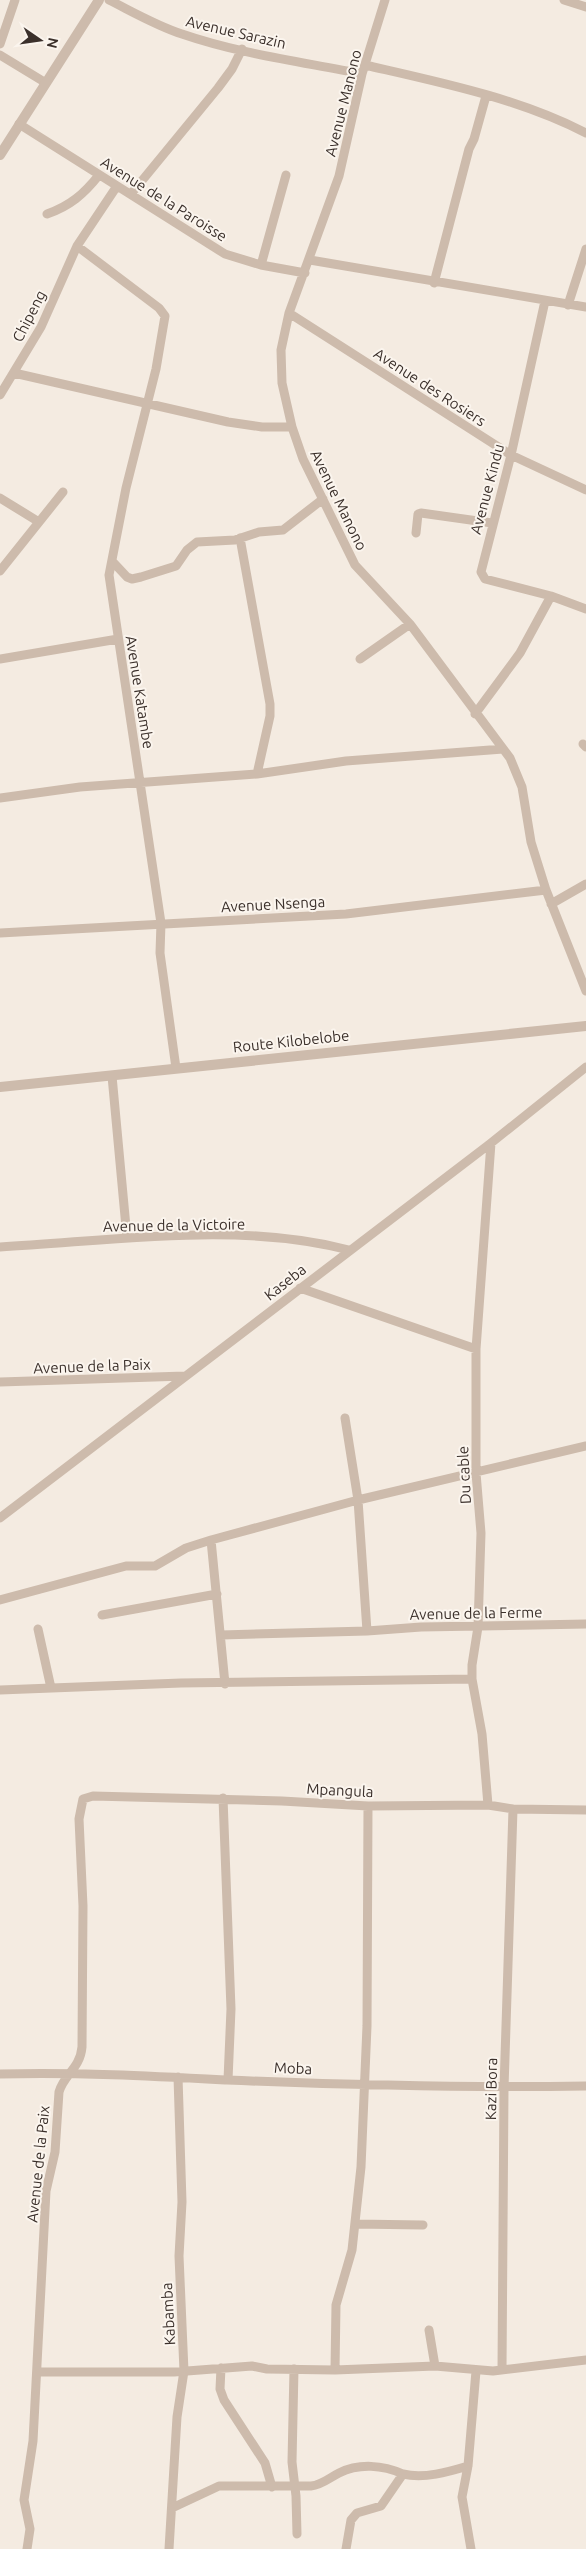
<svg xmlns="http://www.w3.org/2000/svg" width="586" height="2549" font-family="Ubuntu,sans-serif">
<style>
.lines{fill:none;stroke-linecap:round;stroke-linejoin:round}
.minor{stroke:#cdbbac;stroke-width:9}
.tertiary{stroke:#cdbbac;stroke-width:10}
.labels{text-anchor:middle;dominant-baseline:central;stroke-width:4;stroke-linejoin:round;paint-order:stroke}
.street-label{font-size:15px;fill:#3b302b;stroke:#fbf5ee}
</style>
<rect width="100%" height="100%" fill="#f4ebe1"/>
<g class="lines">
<path class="minor" d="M109 0C133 12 157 26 182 34 240 54 303 62 362 74
M385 0 362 74 339 176 289 313 281 350 282 383 292 427 303 459 355 565 410 624 510 758 522 787 531 842 546 890 586 991
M564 0 586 7
M0 44 15 0
M0 55 46 83
M365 65C439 82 518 98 586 133
M19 124 225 254 261 265 305 273
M131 194 218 88 232 69 242 49
M47 214C70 206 84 194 99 175
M77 246 159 308 165 316 156 369 126 488 109 575 161 923 160 953 176 1068
M310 260 586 307
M261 265 286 175
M434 283 469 149 474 139 486 96
M545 301 511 455 481 572 485 579 551 596 586 609
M568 305 586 249
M289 313 511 455 586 490
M14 373 228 422 262 427H292
M0 395 41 327 77 246 117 186
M0 498 39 522
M416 533 418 514 421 513 492 523
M240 538 270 704V716L257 774
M112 561 127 577 132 579 141 577 176 566 187 550 197 542 235 540 259 532 283 530 323 499
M0 571 63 492
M0 659 118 639
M360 659 410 624
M475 714 520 653 551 596
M583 744 586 747
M0 798 80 787 257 774 346 761 503 749
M551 904 586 884
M0 933 346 914 546 890
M112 1076 127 1238
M0 1247C113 1241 238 1221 349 1250
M300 1288 476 1349
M0 1382 185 1376
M345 1418 358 1500 367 1631
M0 1518 491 1143 586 1067
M211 1540 225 1684
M0 1600 126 1566H155L186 1548 211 1540 358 1500 586 1446
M102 1615 217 1594
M38 1629 51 1688
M221 1635 367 1631 421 1627 586 1624
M0 1690 181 1683 472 1679
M223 1798 231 2009 228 2080
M488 1805 482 1734 472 1679V1665L478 1627 481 1533 476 1473V1349L491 1143
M0 2074C76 2072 151 2076 227 2080 346 2085 466 2088 586 2086
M355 2224 423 2225
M429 2330 435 2366
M221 2368 220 2389 224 2400 265 2463 272 2487
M294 2369 292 2462 296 2496 297 2534
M335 2370 336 2305 352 2250 361 2167 367 2026 368 1806
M502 2370 504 2088 513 1809
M37 2372H174L252 2366 267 2369 335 2370 435 2366 493 2371 586 2360
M172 2508 219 2486H311C322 2485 329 2478 339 2473 359 2463 383 2465 403 2474
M27 2549 30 2529 24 2500 33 2441 46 2191 55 2152 59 2092C64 2074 80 2069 82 2047L83 1906 79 1819 83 1799 93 1796 282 1801 368 1806 488 1805 513 1809 586 1810
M169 2549 177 2417 184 2371 179 2256 182 2202 178 2077
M346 2549 351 2520 357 2513 381 2506 403 2474C424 2479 448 2472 468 2466
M471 2549 462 2497 468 2466 476 2371"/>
<path class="tertiary" d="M0 155 99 0
M0 1087 586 1026"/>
</g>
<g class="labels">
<g class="street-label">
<text transform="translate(236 32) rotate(13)">Avenue Sarazin</text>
<text transform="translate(343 103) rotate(-76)">Avenue Manono</text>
<text transform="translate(164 199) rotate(32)">Avenue de la Paroisse</text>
<text transform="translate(29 316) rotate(-63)">Chipeng</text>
<text transform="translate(430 387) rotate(33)">Avenue des Rosiers</text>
<text transform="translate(487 489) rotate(-75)">Avenue Kindu</text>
<text transform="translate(339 500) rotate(64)">Avenue Manono</text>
<text transform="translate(140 692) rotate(81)">Avenue Katambe</text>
<text transform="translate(273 904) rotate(-3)">Avenue Nsenga</text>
<text transform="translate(291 1041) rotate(-6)">Route Kilobelobe</text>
<text transform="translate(174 1225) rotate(-1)">Avenue de la Victoire</text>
<text transform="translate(285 1282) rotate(-38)">Kaseba</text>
<text transform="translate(92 1366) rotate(-2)">Avenue de la Paix</text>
<text transform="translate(464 1475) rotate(-93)">Du cable</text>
<text transform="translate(476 1613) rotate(-1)">Avenue de la Ferme</text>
<text transform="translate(340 1790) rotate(3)">Mpangula</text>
<text transform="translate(293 2068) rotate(2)">Moba</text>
<text transform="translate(491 2089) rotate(-89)">Kazi Bora</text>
<text transform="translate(38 2164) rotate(-84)">Avenue de la Paix</text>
<text transform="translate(168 2314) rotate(-93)">Kabamba</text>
</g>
</g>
<g transform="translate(40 40) rotate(103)" stroke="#fbf5ee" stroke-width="4" paint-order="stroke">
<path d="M0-4L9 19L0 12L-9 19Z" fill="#3b302b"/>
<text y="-8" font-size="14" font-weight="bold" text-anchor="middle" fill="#3b302b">N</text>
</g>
</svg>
